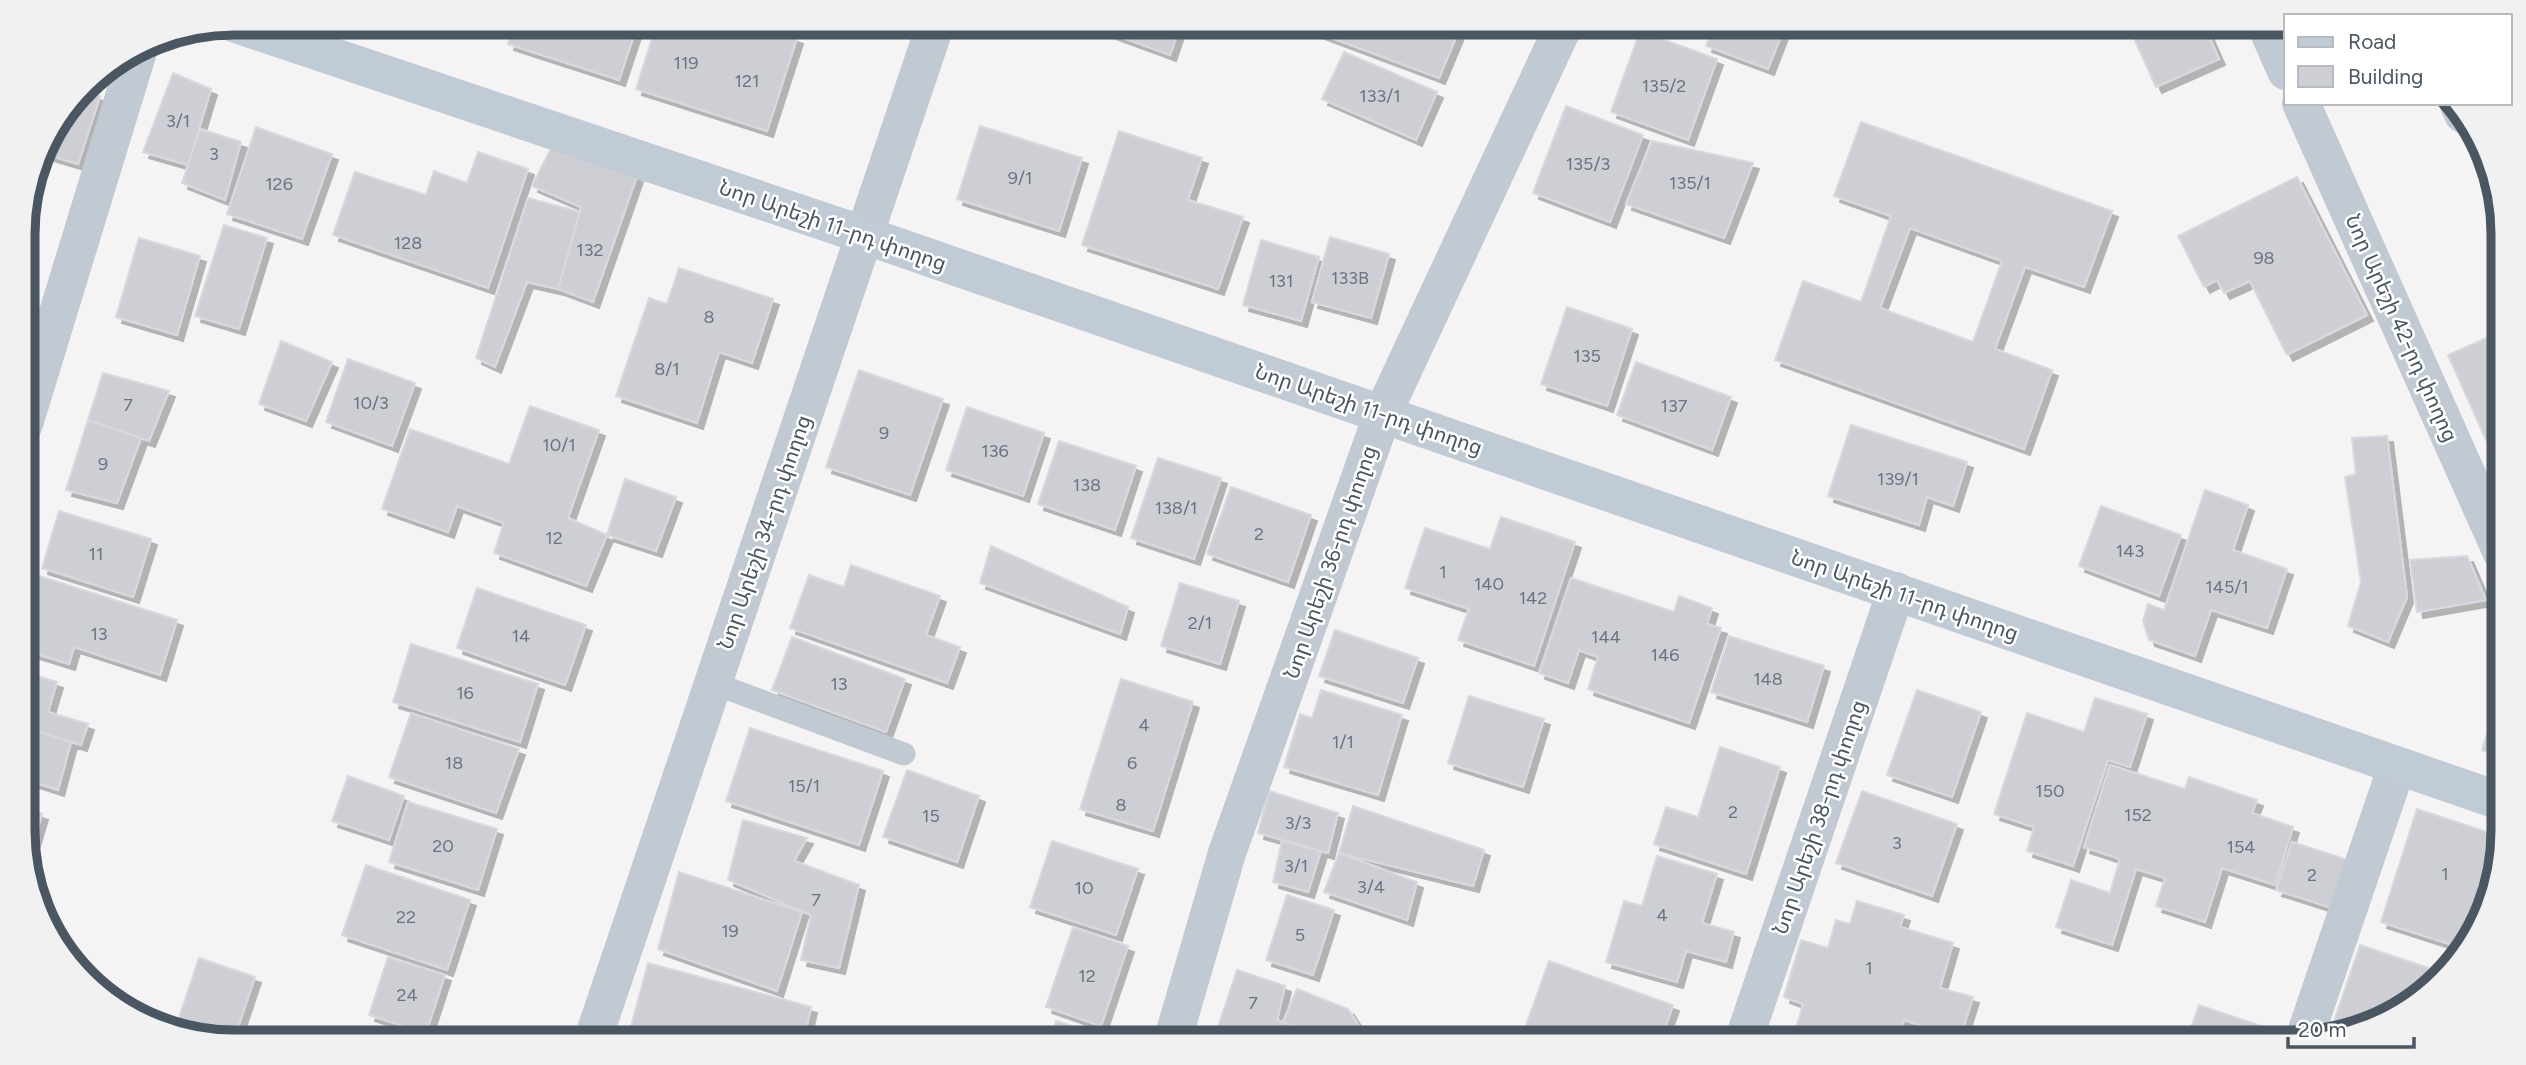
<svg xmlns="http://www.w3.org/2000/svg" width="2526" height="1065" font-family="Figtree,'Noto Sans Armenian',sans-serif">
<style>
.building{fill:#cdcfd5;stroke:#d7d9de;stroke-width:2;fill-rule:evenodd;filter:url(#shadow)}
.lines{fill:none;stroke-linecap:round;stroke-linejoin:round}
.lane{stroke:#c1cad2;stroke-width:23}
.street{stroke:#c1cad2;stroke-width:38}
.secondary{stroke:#c1cbd6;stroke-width:38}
.labels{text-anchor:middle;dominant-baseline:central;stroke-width:5;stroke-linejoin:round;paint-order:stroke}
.number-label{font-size:18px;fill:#6b747e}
.street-label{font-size:21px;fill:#4a5661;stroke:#fff}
.rim{fill:none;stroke:#4a5661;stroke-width:9}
</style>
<defs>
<filter id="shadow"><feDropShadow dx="6" dy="6" stdDeviation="0" flood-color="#0004"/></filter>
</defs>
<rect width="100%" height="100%" fill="#f5f3f3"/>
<path class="building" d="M515 23H638L619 80 508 44Z
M657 23 695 25 696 23H751L797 38 767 131 636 89Z
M1110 23H1181L1170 55 1107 32Z
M1292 23H1462L1439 78Z
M1715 23H1786L1768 69 1706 46Z
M2127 23H2203L2219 59 2156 87Z
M1640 31 1717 59 1688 140 1611 112Z
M1344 52 1437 92 1416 140 1322 99Z
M173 73 211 89 188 165 143 152Z
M83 90 100 96 78 164 41 153 44 141Z
M1566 106 1643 135 1610 222 1533 193Z
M1861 122 2112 211 2084 287 2025 267 1995 349 2052 370 2024 449 1775 360 1803 281 1861 302 1891 216 1834 196ZM1910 228 2002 261 1973 342 1880 308Z
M980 126 1082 158 1059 231 957 199Z
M256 127 332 154 302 239 227 214Z
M200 129 241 142 225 200 182 183Z
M1119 131 1202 158 1188 200 1243 217 1218 289 1082 245Z
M1652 141 1753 163 1724 238 1626 204Z
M552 146 637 176 593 302 558 289 581 207 532 186Z
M478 152 528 169 488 288 333 235 355 172 426 195 434 171 467 183Z
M2297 177 2367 315 2287 355 2250 281 2224 293 2217 280 2204 287 2178 236Z
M528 198 580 212 558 289 527 282 495 367 476 358Z
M224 225 267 238 239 329 195 316Z
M1330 237 1389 254 1371 318 1312 302Z
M139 238 200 256 177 335 116 317Z
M1261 240 1319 257 1301 321 1243 305Z
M679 268 773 299 752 363 719 352 697 423 616 396 649 298 667 304Z
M1567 307 1632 329 1607 406 1541 384Z
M2502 331V465L2498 467 2448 355Z
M281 341 332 362 306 421 259 404Z
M348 359 415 383 392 446 326 422Z
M1636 362 1731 397 1712 450 1617 415Z
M859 370 943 399 910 495 826 467Z
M103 373 169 391 149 441 88 420Z
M530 406 599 430 568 518 607 535 586 586 494 553 504 523 457 506 448 532 382 509 410 429 509 464Z
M967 407 1044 433 1023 496 946 470Z
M88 420 141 438 117 503 66 490Z
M1851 425 1967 462 1953 506 1927 497 1919 525 1828 496Z
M2387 436 2407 597 2388 642 2348 626 2361 582 2345 477 2356 474 2352 438Z
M1059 441 1136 466 1115 530 1038 504Z
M1158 458 1221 478 1194 559 1131 538Z
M625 479 676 497 656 551 607 535Z
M1231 487 1311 515 1288 582 1207 554Z
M2205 490 2248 505 2233 550 2287 569 2267 628 2211 610 2195 656 2149 640 2143 621 2148 604 2164 610Z
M2101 506 2181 535 2159 596 2079 566Z
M59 511 151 539 133 597 42 568Z
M1501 517 1575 542 1534 666 1458 640 1469 609 1405 588 1425 528 1490 549Z
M991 546 1128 607 1120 634 980 583Z
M2467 556 2486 600 2417 612 2410 560Z
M851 565 940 596 926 635 960 647 947 683 790 628 809 575 844 587Z
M33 574 177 620 160 675 74 647 69 664 24 650V601Z
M1571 578 1674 612 1679 596 1712 608 1707 624 1721 628 1689 723 1588 689 1598 657 1579 650 1568 683 1539 673Z
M1180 583 1239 601 1220 664 1161 646Z
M477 588 586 625 565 685 457 648Z
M1335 630 1418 658 1403 703 1319 676Z
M1729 636 1824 666 1807 722 1711 692Z
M792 637 905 679 886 732 772 690Z
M411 644 538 684 520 742 393 702Z
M24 672 57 682 48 712 88 724 81 745 24 727Z
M1121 679 1193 702 1153 831 1080 809Z
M2503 683V757L2482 750Z
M1321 690 1402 715 1378 795 1284 767 1300 714 1312 718Z
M1917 690 1981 712 1952 797 1887 775Z
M1469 696 1544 719 1523 787 1448 763Z
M2095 698 2147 714 2130 767 2108 760 2073 866 2027 851 2034 827 1994 814 2027 713 2084 732Z
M411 713 519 749 496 813 389 777Z
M24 727 71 742 58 790 24 779Z
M750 728 883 771 859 845 726 801Z
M1720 747 1780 767 1746 874 1654 844 1666 807 1698 817Z
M2110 765 2185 789 2189 777 2257 800 2252 813 2293 827 2275 885 2222 868 2205 922 2156 906 2165 878 2136 869 2112 945 2056 927 2071 880 2110 893 2120 859 2084 847Z
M907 770 979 796 957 862 883 837Z
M348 776 404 796 389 840 332 821Z
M1269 791 1338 813 1328 853 1258 833Z
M1862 791 1957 824 1932 896 1836 863Z
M408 802 497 829 478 890 389 862Z
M1353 806 1484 850 1473 886 1339 853Z
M25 808 42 814 27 864 25 859Z
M2417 809 2502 837 2487 911 2465 949 2381 922Z
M743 820 807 838 794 861 859 885 839 968 801 960 811 915 728 880Z
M1052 841 1138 869 1116 935 1030 907Z
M1282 841 1321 851 1308 892 1273 882Z
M2292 842 2348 860 2332 908 2276 890Z
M1339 853 1417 882 1407 920 1324 892Z
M1657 856 1717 874 1702 923 1734 932 1726 962 1686 951 1677 982 1606 962 1624 901 1642 906Z
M366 865 470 900 447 970 342 935Z
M679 872 802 912 777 991 658 949Z
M1287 895 1334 910 1313 975 1266 960Z
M1857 901 1904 915 1900 927 1953 943 1940 988 1973 997 1960 1038 1904 1020 1897 1042H1815L1794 1036 1803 1004 1784 997 1801 940 1828 948 1836 920 1850 924Z
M1073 927 1128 946 1101 1026 1046 1007Z
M2360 945 2440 972 2437 981 2410 1006 2330 1033Z
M388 957 445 975 426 1033 369 1015Z
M199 958 255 977 233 1042 175 1030Z
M1549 961 1673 1005 1660 1042H1520Z
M648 963 811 1007 803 1042H652L629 1034Z
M1237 970 1285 986 1277 1020 1305 1030 1302 1042H1213Z
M1297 989 1348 1009 1361 1029 1355 1042H1336L1283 1022Z
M2199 1005 2267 1028 2263 1042H2186Z
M1056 1021 1122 1042H1049Z
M378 1027 420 1040 419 1042H373Z"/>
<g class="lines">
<path class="lane" d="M713 683 904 754"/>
<path class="street" d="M2265 23 2286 71
M2301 103 2502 553
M2459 105 2463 114
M24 424 139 48
M592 1042 936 23
M1172 1042 1227 853 1383 413 1565 23
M1743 1042 1896 591
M2303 1042 2397 766"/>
<path class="secondary" d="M233 23 864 235 2503 802"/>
</g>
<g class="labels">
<g class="number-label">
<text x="686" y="63">119</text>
<text x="747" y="81">121</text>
<text x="1664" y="86">135/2</text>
<text x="1380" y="96">133/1</text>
<text x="178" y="121">3/1</text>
<text x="214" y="154">3</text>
<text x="1588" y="164">135/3</text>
<text x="1020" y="178">9/1</text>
<text x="1690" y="183">135/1</text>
<text x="279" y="184">126</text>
<text x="408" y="243">128</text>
<text x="590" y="250">132</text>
<text x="2264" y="258">98</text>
<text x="1350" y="278">133B</text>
<text x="1281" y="281">131</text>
<text x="709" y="317">8</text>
<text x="1587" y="356">135</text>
<text x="667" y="369">8/1</text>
<text x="371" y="403">10/3</text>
<text x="128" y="405">7</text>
<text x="1674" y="406">137</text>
<text x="884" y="433">9</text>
<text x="559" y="445">10/1</text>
<text x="995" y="451">136</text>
<text x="103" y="464">9</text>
<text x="1898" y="479">139/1</text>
<text x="1087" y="485">138</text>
<text x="1176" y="508">138/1</text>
<text x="1259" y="534">2</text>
<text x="554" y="538">12</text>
<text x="2130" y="551">143</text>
<text x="96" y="554">11</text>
<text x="1443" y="572">1</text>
<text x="1489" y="584">140</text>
<text x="2227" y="587">145/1</text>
<text x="1533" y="598">142</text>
<text x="1200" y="623">2/1</text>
<text x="99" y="634">13</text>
<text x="521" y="636">14</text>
<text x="1606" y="637">144</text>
<text x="1665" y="655">146</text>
<text x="1768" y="679">148</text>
<text x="839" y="684">13</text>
<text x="465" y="693">16</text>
<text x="1144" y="725">4</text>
<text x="1343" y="742">1/1</text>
<text x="454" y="763">18</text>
<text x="1132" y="763">6</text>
<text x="804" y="786">15/1</text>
<text x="2050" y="791">150</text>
<text x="1121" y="805">8</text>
<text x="1733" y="812">2</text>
<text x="2138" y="815">152</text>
<text x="931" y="816">15</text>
<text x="1298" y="823">3/3</text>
<text x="1897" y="843">3</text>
<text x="443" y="846">20</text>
<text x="2241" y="847">154</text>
<text x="1296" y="866">3/1</text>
<text x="2445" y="874">1</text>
<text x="2312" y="875">2</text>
<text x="1371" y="887">3/4</text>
<text x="1084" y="888">10</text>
<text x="816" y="900">7</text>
<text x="1662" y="915">4</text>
<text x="406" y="917">22</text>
<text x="730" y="931">19</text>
<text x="1300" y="935">5</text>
<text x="1869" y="968">1</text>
<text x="1087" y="976">12</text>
<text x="407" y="995">24</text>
<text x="1253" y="1003">7</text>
</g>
<g class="street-label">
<text transform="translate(833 225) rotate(19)">Նոր Արեշի 11-րդ փողոց</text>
<text transform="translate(2402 328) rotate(66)">Նոր Արեշի 42-րդ փողոց</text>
<text transform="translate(1369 409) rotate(19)">Նոր Արեշի 11-րդ փողոց</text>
<text transform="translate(764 532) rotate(-71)">Նոր Արեշի 34-րդ փողոց</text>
<text transform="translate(1330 562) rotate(-71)">Նոր Արեշի 36-րդ փողոց</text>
<text transform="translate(1905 595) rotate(19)">Նոր Արեշի 11-րդ փողոց</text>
<text transform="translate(1819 817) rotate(-71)">Նոր Արեշի 38-րդ փողոց</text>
</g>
</g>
<path d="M0 0H2526V1065H0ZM234 35H2292A199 199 0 0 1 2491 234V831A199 199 0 0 1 2292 1030H234A199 199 0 0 1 35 831V234A199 199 0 0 1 234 35Z" fill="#f1f1f2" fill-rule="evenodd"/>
<path class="rim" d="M234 35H2292A199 199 0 0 1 2491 234V831A199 199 0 0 1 2292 1030H234A199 199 0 0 1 35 831V234A199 199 0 0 1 234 35Z"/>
<rect x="2284" y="14" width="228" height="91" fill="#ffffff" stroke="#b7bbc0" stroke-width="2"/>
<rect x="2298" y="37" width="35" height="10" fill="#c1cbd6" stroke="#b7bbc0" stroke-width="2"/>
<text x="2348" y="49" font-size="21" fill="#4a5661">Road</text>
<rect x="2298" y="66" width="35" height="21" fill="#cdcfd5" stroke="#b7bbc0" stroke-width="2"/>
<text x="2348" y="84" font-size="21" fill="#4a5661">Building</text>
<path d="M2288 1037v10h126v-10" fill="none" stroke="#4a5661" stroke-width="3.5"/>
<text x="2298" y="1037" font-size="21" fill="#4a5661" stroke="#ffffff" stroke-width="5" paint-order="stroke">20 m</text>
</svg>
